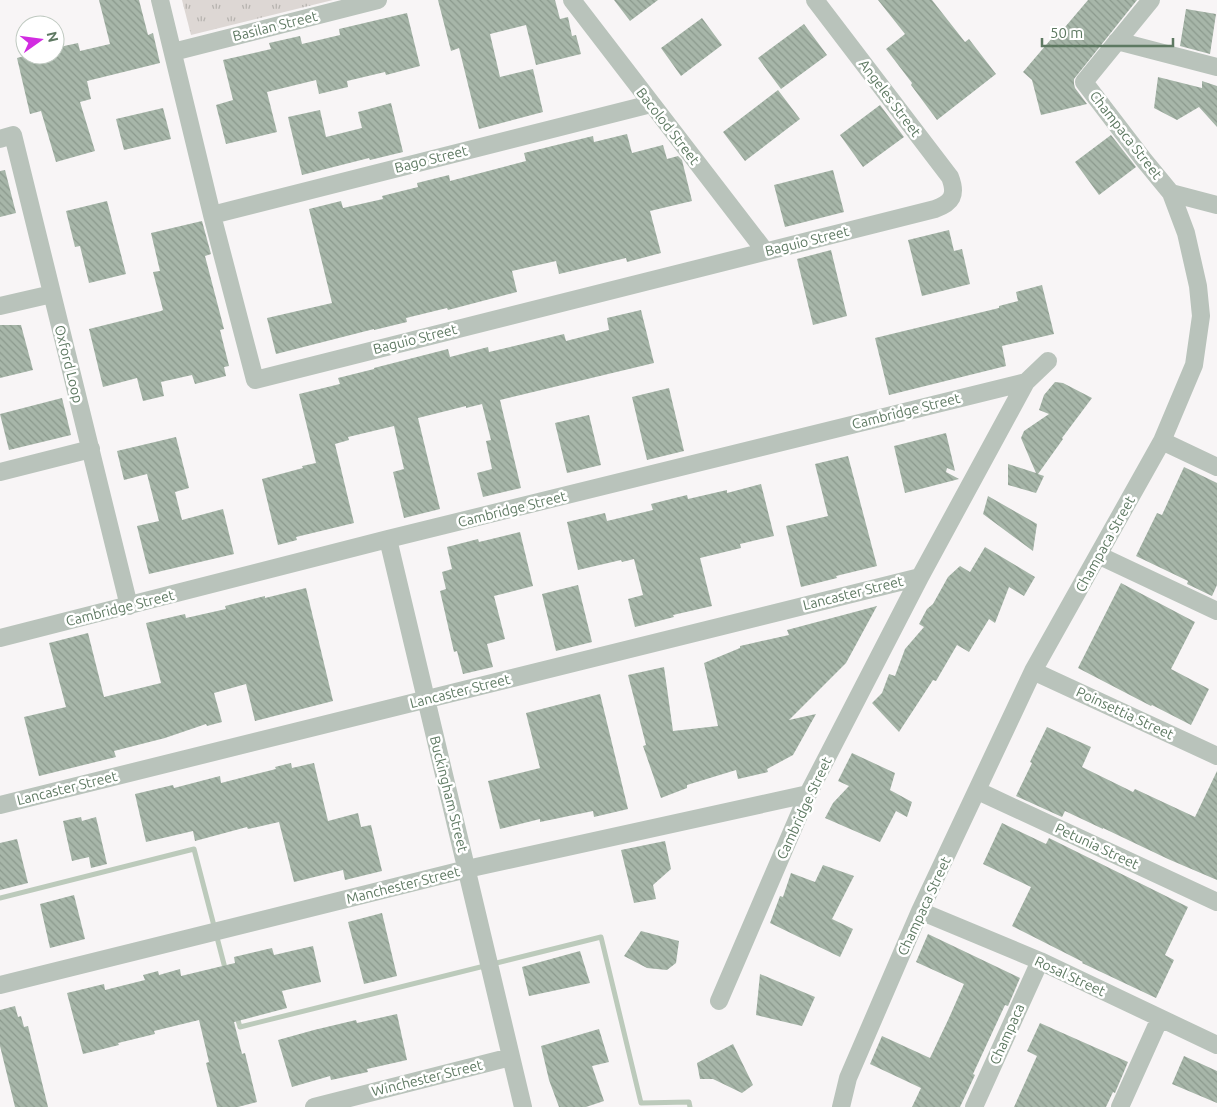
<svg xmlns="http://www.w3.org/2000/svg" width="1217" height="1107" font-family="Ubuntu,sans-serif">
<style>
.grass{fill:url(#grass-tufts)}
.lines{fill:none;stroke-linecap:round;stroke-linejoin:round}
.stream{stroke:#bccabb;stroke-width:5}
.building{fill:url(#building-back-hatch)}
.street{stroke:#b9c3bb;stroke-width:18}
.labels{text-anchor:middle;dominant-baseline:central;stroke-width:5;stroke-linejoin:round;paint-order:stroke}
.street-label{font-size:14px;fill:#5e7962;stroke:#fff}
</style>
<defs>
<pattern id="grass-tufts" width="24" height="20" patternUnits="userSpaceOnUse" patternTransform="scale(1.25)"><rect width="24" height="20" fill="#ddd7d4"/><path d="M3 7l-1-3M5 7V3M7 7l1-3M15 17l-1-3M17 17v-4M19 17l1-3" fill="none" stroke="#b6b3af"/></pattern>
<pattern id="building-back-hatch" width="6" height="6" patternUnits="userSpaceOnUse" patternTransform="scale(1.25)"><rect width="6" height="6" fill="#a7b6a9"/><path d="M-1 5l2 2M0 0l6 6M5-1l2 2" fill="none" stroke="#8b998d"/></pattern>
</defs>
<rect width="100%" height="100%" fill="#f8f5f6"/>
<path class="grass" d="M182 0H333L191 35Z"/>
<g class="lines">
<path class="stream" d="M0 898 194 849 226 972
M237 1017 240 1027 601 937 641 1103 689 1102 690 1107"/>
</g>
<path class="building" d="M99 0H139L148 35 153 33 160 63 87 81 91 99 80 102 95 151 56 162 41 111 30 114 17 58 28 55H55V48L78 43 80 51 110 44Z
M438 0H555L560 19 568 17 572 36 576 35 581 54 536 65 526 25 490 34 500 77 533 69 543 112 479 129 459 48 451 51Z
M614 0H658L630 21Z
M878 0H932L965 42 969 39 996 74 937 120 911 85 912 83 886 49 905 34Z
M1088 0H1137L1074 79V84L1075 88 1087 104 1041 115 1032 80 1023 72 1052 38 1054 40Z
M1186 9 1216 14 1210 54 1180 46Z
M407 13 420 66 386 75 385 72 347 81 348 87 319 94 316 80 267 92 277 132 226 144 216 105 233 100 223 60 271 49 269 43 300 36 302 44 340 35 339 29Z
M702 18 722 45 681 76 661 48Z
M804 24 827 55 781 89 758 58Z
M1158 77 1202 88V81L1217 86V127L1199 107 1177 120 1154 108Z
M778 90 800 119 745 161 723 132Z
M391 103 403 152 370 160 369 158 302 175 288 117 320 110 326 137 362 128 358 112Z
M880 105 904 137 863 167 840 135Z
M163 108 171 139 124 150 116 119Z
M627 134 632 153 663 145 667 159 678 156 682 160 692 201 650 211 661 253 627 262 626 258 559 274 556 261 512 271 517 292 448 310 447 308 406 318 407 322 374 330V329L276 354 267 318 332 303 309 209 341 201 343 208 383 199 382 196 418 187 417 183 449 175 450 181 526 161 524 153 593 136 594 142Z
M1111 135 1136 167 1099 195 1075 162Z
M5 170 16 213 0 217V171Z
M833 170 844 212 785 227 774 185Z
M107 201 126 274 89 283 80 246 75 247 66 211Z
M202 221 211 254 205 256 224 329 220 330 229 366 224 367 226 376 195 384 192 375 161 382 164 396 143 401 137 378 103 387 89 329 161 311 163 310 153 272 160 271 151 233Z
M949 230 954 251 962 249 970 284 922 296 908 240Z
M831 250 847 316 813 325 797 259Z
M1042 285 1054 334 1002 346 1006 366 889 395 875 338 999 308V306L1018 301 1016 292Z
M641 310 654 363 500 400 521 488 483 497 477 473 492 469 486 441 491 440 482 404 466 408V406L418 418 440 509 404 518 393 472 404 469 394 426 348 437 349 440 335 444 354 523 296 537 297 540 278 545 262 479 303 468 302 466 316 463 299 394 340 384 338 378 374 369V368L448 349 450 357 488 347 489 352 564 334 566 341 609 330 607 318Z
M0 325H21L33 370 0 378Z
M1055 382 1063 383 1092 398 1062 438 1063 439 1038 474 1044 476 1036 493 1008 485V464L1036 473 1021 438 1024 431 1049 414 1039 410 1044 395Z
M669 388 684 451 647 460 632 397Z
M62 398 71 435 9 450 0 414Z
M589 415 601 465 567 473 555 423Z
M946 433 955 471 947 468 946 472 959 479 905 493 894 446Z
M176 437 189 488 175 492 182 520 223 509 234 554 149 574 137 526 159 521 147 474 124 480 117 451Z
M848 456 877 566 836 576 837 578 801 587 786 526 828 516 815 464Z
M1184 467 1217 483V585L1212 596 1187 584 1188 581 1136 556 1157 513 1162 515Z
M761 484 774 536 740 544 741 548 700 558 712 606 673 615 674 617 635 627 628 599 643 595 634 559 622 562 621 560 578 570 567 522 605 513 607 521 653 510 651 504 687 495 688 499 727 490V493Z
M988 496 1037 524 1033 551 983 514Z
M520 532 533 586 494 596 505 639 487 644 493 667 463 674 457 651 454 652 440 591 446 589 442 572 452 569 447 547 478 539 479 542Z
M985 547 1035 577 1024 596 1009 587 995 623 989 619 969 652 957 645 936 681 933 680 899 732 872 703 882 693 889 674 895 676 905 649 924 627 919 624 927 609 933 604 948 577 960 566 970 572Z
M1121 583 1195 622 1171 669 1209 689 1191 725 1152 705 1151 706 1078 668Z
M578 585 592 642 556 651 542 594Z
M306 588 333 701 255 721 246 684 214 693 222 722 207 726 206 724 165 738 114 751 116 757 39 776 24 717 66 707 49 643 88 633 104 697 161 683 146 623 185 614 186 618 226 609 225 606 265 596V598Z
M877 606 846 663 789 720 816 714 793 755 767 769 768 772 738 779 736 770 687 785V788L661 798 643 746 646 745 628 675 664 667 673 731 718 726 704 663 740 648V646L789 635 787 630Z
M600 694 628 809 594 817 593 811 540 822V819L500 829 488 781 540 768 526 713Z
M1047 727 1091 747 1082 767 1133 792 1135 789 1195 817 1217 771V880L1168 859 1103 828V829L1065 811 1062 817 1016 796 1032 763 1030 762Z
M852 753 895 773 890 790 912 802 907 817 896 811 880 842 825 818 833 803 849 786 838 781Z
M291 763 292 768 314 763 328 821 358 813 361 827 371 825 382 871 345 880 343 870 294 882 279 822 248 829 247 827 195 841 193 831 146 842 135 794 173 785 174 788 220 776 221 783 276 769 275 767Z
M81 817 82 821 96 817 107 864 91 868 89 857 72 861 63 821Z
M1002 823 1046 844 1049 838 1188 907 1165 955 1174 960 1156 998 1082 963 1083 962 1012 926 1031 887 983 864Z
M17 839 28 883 0 890V843Z
M665 841 671 869 653 885 656 899 634 903 621 850Z
M823 865 854 876 832 919 853 929 840 957 770 923 780 896 783 897 791 873 815 882Z
M74 895 85 939 50 948 40 904Z
M382 913 397 976 364 984 348 922Z
M641 931 679 941 676 963 667 970 647 968 624 956Z
M928 934 1020 978 1008 1006 1005 1005 973 1074 975 1075 960 1107H912L921 1088 870 1064 882 1036 930 1058 949 1018 964 984 916 962Z
M313 946 321 982 282 991 287 1008 234 1022 242 1054 245 1053 257 1102 238 1107H217L206 1063 209 1062 199 1020 154 1031 155 1034 118 1043 119 1045 83 1054 67 993 104 984 105 990 145 980 143 975 158 971 159 975 180 969 181 976 235 963 234 957 272 948 274 955Z
M580 951 590 983 529 996 522 967Z
M760 974 815 997 802 1026 756 1015Z
M15 1006 18 1017 21 1016 24 1027 28 1026 48 1107H15L0 1046V1010Z
M397 1014 407 1060 367 1069 368 1072 331 1080 330 1076 292 1087 278 1040 314 1030 356 1020 357 1023Z
M1040 1023 1128 1062 1115 1093 1113 1092 1106 1107H1014L1037 1056 1027 1051Z
M599 1029 609 1062 592 1066 604 1101 586 1107H559L549 1080 541 1046Z
M733 1044 753 1085 742 1093 713 1079H700L697 1063Z
M1184 1056 1217 1071V1103L1172 1084Z"/>
<g class="lines">
<path class="street" d="M160 0 212 215 255 380 935 209C952 203 957 195 950 177L815 0
M572 0 765 251
M1117 41 1217 67
M173 52 378 0
M0 139 13 135 129 606
M1171 193 1217 205
M212 215 651 104
M0 306 52 294
M1162 441 1217 467
M0 472 91 449
M388 539 523 1107
M1098 555 1217 611
M0 638 388 539 1026 382
M1033 671 1217 756
M978 791 1217 902
M0 805 920 577
M920 911 1040 961 1217 1045
M0 985 467 869 808 794
M719 1001 808 794 920 577 1026 382 1048 361
M314 1107 511 1057
M841 1107 848 1078 920 911 1033 671 1162 441 1194 365 1201 316 1198 286 1186 233 1171 193 1143 159 1084 82 1151 0
M974 1107 1040 961
M1120 1107 1160 1018"/>
</g>
<g class="labels">
<g class="street-label">
<text transform="translate(275 26) rotate(-14)">Basilan Street</text>
<text transform="translate(890 98) rotate(53)">Angeles Street</text>
<text transform="translate(668 126) rotate(52)">Bacolod Street</text>
<text transform="translate(1126 135) rotate(52)">Champaca Street</text>
<text transform="translate(431 159) rotate(-14)">Bago Street</text>
<text transform="translate(807 241) rotate(-14)">Baguio Street</text>
<text transform="translate(415 339) rotate(-14)">Baguio Street</text>
<text transform="translate(69 364) rotate(76)">Oxford Loop</text>
<text transform="translate(906 411) rotate(-14)">Cambridge Street</text>
<text transform="translate(512 509) rotate(-14)">Cambridge Street</text>
<text transform="translate(1105 544) rotate(-61)">Champaca Street</text>
<text transform="translate(853 593) rotate(-14)">Lancaster Street</text>
<text transform="translate(120 608) rotate(-14)">Cambridge Street</text>
<text transform="translate(460 691) rotate(-14)">Lancaster Street</text>
<text transform="translate(1125 713) rotate(25)">Poinsettia Street</text>
<text transform="translate(67 788) rotate(-14)">Lancaster Street</text>
<text transform="translate(449 794) rotate(76)">Buckingham Street</text>
<text transform="translate(804 808) rotate(-65)">Cambridge Street</text>
<text transform="translate(1097 846) rotate(25)">Petunia Street</text>
<text transform="translate(403 885) rotate(-14)">Manchester Street</text>
<text transform="translate(924 906) rotate(-65)">Champaca Street</text>
<text transform="translate(1070 976) rotate(25)">Rosal Street</text>
<text transform="translate(1007 1034) rotate(-66)">Champaca</text>
<text transform="translate(427 1078) rotate(-14)">Winchester Street</text>
</g>
</g>
<g transform="translate(40 40) rotate(76)"><circle r="24" fill="#ffffff" stroke="#bfc9c0"/>
<path d="M0-4L9 19L0 12L-9 19Z" fill="#d22ce1"/>
<text y="-8" font-size="14" font-weight="bold" text-anchor="middle" fill="#5e7962">N</text>
</g>
<path d="M1042 38v8h131v-8" fill="none" stroke="#5e7962" stroke-width="2.5"/>
<text x="1050" y="38" font-size="15" fill="#5e7962" stroke="#ffffff" stroke-width="4" paint-order="stroke">50 m</text>
</svg>
